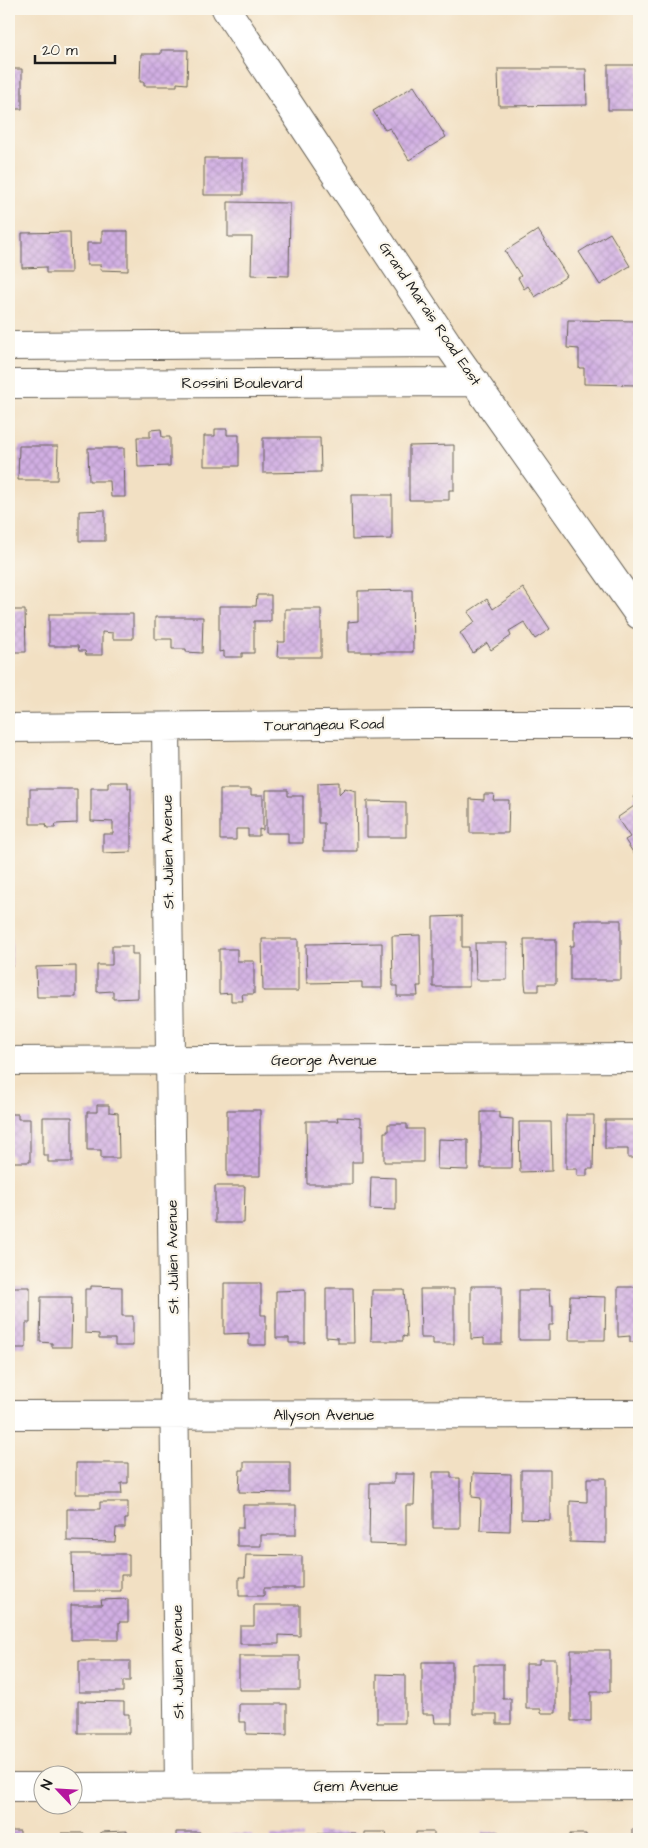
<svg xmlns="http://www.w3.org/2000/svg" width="648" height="1848" font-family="'Architects Daughter',sans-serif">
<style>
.building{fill:url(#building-cross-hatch)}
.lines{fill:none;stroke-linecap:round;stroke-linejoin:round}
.street-casing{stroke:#676156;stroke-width:30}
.street{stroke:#fff;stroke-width:28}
.labels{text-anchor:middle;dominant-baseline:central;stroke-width:4.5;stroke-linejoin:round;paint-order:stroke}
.street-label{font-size:15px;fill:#1c1c1c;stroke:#fbf7ec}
</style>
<defs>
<pattern id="building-cross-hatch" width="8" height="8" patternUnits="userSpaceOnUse" patternTransform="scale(1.25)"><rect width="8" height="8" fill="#d1afe3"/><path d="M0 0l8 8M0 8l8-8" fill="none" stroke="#b396c2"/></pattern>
</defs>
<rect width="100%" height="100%" fill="#fbf7ec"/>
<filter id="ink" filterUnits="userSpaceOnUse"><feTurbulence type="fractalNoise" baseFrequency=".02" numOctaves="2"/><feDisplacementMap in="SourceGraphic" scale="10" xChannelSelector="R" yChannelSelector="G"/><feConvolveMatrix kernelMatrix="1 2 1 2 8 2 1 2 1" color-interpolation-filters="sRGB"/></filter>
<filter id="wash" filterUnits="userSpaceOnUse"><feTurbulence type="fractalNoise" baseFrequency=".0096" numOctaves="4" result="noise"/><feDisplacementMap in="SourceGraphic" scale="20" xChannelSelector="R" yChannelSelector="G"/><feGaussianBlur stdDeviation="1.12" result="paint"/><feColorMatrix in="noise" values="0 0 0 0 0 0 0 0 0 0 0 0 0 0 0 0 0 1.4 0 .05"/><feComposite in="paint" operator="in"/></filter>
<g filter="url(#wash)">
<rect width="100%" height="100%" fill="#f2e0c3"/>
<g id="blocks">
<path class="building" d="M161 50H188L187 84 177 83V86H144V82H140L141 54H161Z
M608 65H639V110H608Z
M9 69H22V109H9Z
M498 69H586L587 105 499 106Z
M414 86 446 137 409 160 390 128 385 130 373 111Z
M204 158H243V195H204Z
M228 202 290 203 289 276 251 275 252 237H228Z
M538 230 567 276 535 297 528 286 524 289 518 278 521 276 505 251Z
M102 231H128V271L100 270 101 265H87V243H102Z
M70 232 71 273H46V267L22 268V233Z
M610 233 630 266 600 285 579 252Z
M568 320 639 321 637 385 584 384V368H579V349L567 348Z
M161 429 162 437H170V466L138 467 137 437H150V430Z
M215 429H227V435H239V466H204V436H215Z
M263 438H320L321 472 263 473Z
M454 445V490H449V500H409V446Z
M19 446H58L57 480H18Z
M88 448H124L125 497H111L110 481H89Z
M351 495H392V539L352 540Z
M105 510V541H79V511Z
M523 588 550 629 535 639 524 622 509 631 511 636 491 650 487 643 473 653 460 633 475 622 468 612 487 599 493 609Z
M412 590 413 652H348V622L358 621V591Z
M257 595H271V621H254V653H242V657H224V651L219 652V606H256Z
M285 609H321V657H277L278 642H285Z
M9 610H25L26 652H9Z
M49 614H133V639H113V633L102 632V655H86L85 651H79L78 646H49Z
M155 617H203L202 653 186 652V649H172V639H155Z
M108 782H128V788H131V852L103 853V834H113V822L91 821V788H108Z
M339 782V794L345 788 356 791 357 851H324V823H318V783Z
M30 789H77V823L56 824 55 828H47L46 824H30Z
M220 789H251V795H263V830L259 829V836H248V829H236V840H220Z
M266 790H288V796H303V843H288V833H266Z
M639 793V859L638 860 625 840 630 837 617 818 637 804 633 797Z
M484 794H494L493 800H509L508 833H470V799L484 800Z
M367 801 406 802V837H367Z
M9 820H12V853H9Z
M462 916V947H469V987H433V917Z
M574 920H621V980H570V946H574Z
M420 935 421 986H417L418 996H397V986H393L392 936Z
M9 938H12V967H9Z
M262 939H298V991H263Z
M524 939H556V984H539V991H526L525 984Z
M382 943V988H362V982L307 983 306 944Z
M475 943H507V980H476Z
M112 946H132V954H138V998L113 999V991L97 992V965H112Z
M219 949H237V961H254V994H242L243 1001H231V993L219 994Z
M76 966V997H37L36 967Z
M97 1105H109V1112L118 1113 119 1158H101V1150H87V1112H97Z
M227 1110H260V1176H227Z
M481 1112H499V1118L513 1119 512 1168H481Z
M9 1114H18V1119H30V1162H12V1155H9Z
M566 1115H594L593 1169H587V1176H577V1169H566Z
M43 1117H72V1162H48V1155H43Z
M337 1117 360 1118V1126H362V1162H352V1184H307L306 1121H338Z
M605 1120H639V1158H628V1149H605Z
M519 1122H551L552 1171 520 1172Z
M388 1124H407V1129H423V1162H384V1132H388Z
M438 1139 468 1140V1170L437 1169Z
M371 1177 396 1178V1210L370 1209Z
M215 1186H245L244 1223H215Z
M224 1283H261V1315H266V1345H249V1333L224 1334Z
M91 1286 122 1287V1316H133V1346H115V1339H99V1334L85 1333V1289H91Z
M471 1286H502V1344H484V1338L471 1339Z
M9 1287H30V1323H26V1348H9Z
M618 1287H639V1342H630V1336L618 1337Z
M326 1288H353L354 1343H338V1338L326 1337Z
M420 1289H454V1344H433V1338H421Z
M305 1290V1343H289V1338H276V1291Z
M372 1290H404L407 1337 403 1336V1341H371Z
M519 1290H549L550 1306H553V1325H549V1340H519Z
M570 1296 606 1297 605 1340H569Z
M41 1297H72L71 1347H52V1343L40 1342Z
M244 1462H290V1493L239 1492 240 1470H244Z
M76 1463H128V1483H121L122 1494H76Z
M521 1470H550V1520L521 1519Z
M433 1472H451V1478H460V1528H433Z
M473 1473 511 1474 510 1531 480 1530 481 1498 472 1497Z
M394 1474H415L414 1505H406V1545L369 1544 370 1483H394Z
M587 1478H606V1543L570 1542V1501L587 1502Z
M100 1502H128V1519H125V1528H116L115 1542 67 1541V1509H100Z
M243 1505H296V1535H261V1546H237V1528H243Z
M72 1554H129V1575H121V1591H73Z
M246 1555 302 1556V1588H264V1596H239V1577H245Z
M128 1599V1622H119V1640H71V1605H102L101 1600Z
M254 1605H300V1636L279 1635V1644H240V1626H254Z
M571 1650H610V1692H591V1721H571Z
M239 1656H300V1690H239Z
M539 1659H556V1713H541V1709H526V1664H539Z
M79 1661H130V1681H123V1692H79Z
M422 1662H452V1723H435L434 1714H422Z
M473 1664H503V1699H511V1724H497V1714H473Z
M377 1674 405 1675V1723H377Z
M78 1701 124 1702V1714H129V1733H78Z
M239 1704H287V1735L246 1734V1722H239Z
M632 1829H639V1839H626V1836H632Z
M9 1831H20V1839H9Z
M127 1831V1839H101V1832Z
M176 1832H200V1839H176Z
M364 1832H386L387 1839H364Z
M416 1832H434V1837H450V1839H416Z
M482 1832H499V1839H482Z
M62 1833H84L83 1837H95V1839H62Z
M318 1833H355V1839H318Z
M229 1834H252V1839H229Z
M570 1834H586V1839H570Z
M271 1835H303V1839H271Z
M529 1835H549V1839H529Z"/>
</g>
</g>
<g filter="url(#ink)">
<use href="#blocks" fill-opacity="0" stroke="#676156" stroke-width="1"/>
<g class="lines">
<g class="street-casing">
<path id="street" d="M226 9 447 343 639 615
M9 346 447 343
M9 384 475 382
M9 728 425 724H639
M166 728 179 1787
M9 1061 639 1058
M9 1415 639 1414
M9 1787H42
M72 1787 639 1785"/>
</g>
<use href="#street" class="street"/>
</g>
</g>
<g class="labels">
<g class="street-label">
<text transform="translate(430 314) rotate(56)">Grand Marais Road East</text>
<text x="242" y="383">Rossini Boulevard</text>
<text transform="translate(324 725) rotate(-1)">Tourangeau Road</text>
<text transform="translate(168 852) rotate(-91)">St. Julien Avenue</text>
<text x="324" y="1060">George Avenue</text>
<text transform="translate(173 1257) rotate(-91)">St. Julien Avenue</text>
<text x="324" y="1415">Allyson Avenue</text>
<text transform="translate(178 1662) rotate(-91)">St. Julien Avenue</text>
<text x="356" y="1786">Gem Avenue</text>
</g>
</g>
<rect width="648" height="1848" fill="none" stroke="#fbf7ec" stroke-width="30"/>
<g transform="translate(58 1790) rotate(295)"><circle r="24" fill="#fbf7ec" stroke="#a29f99"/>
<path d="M0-4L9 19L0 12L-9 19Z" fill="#b5179e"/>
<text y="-8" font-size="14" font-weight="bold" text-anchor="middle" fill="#1c1c1c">N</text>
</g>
<path d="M35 55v8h80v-8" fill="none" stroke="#1c1c1c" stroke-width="2.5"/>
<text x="42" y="55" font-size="15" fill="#1c1c1c" stroke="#fbf7ec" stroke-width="4" paint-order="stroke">20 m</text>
</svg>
